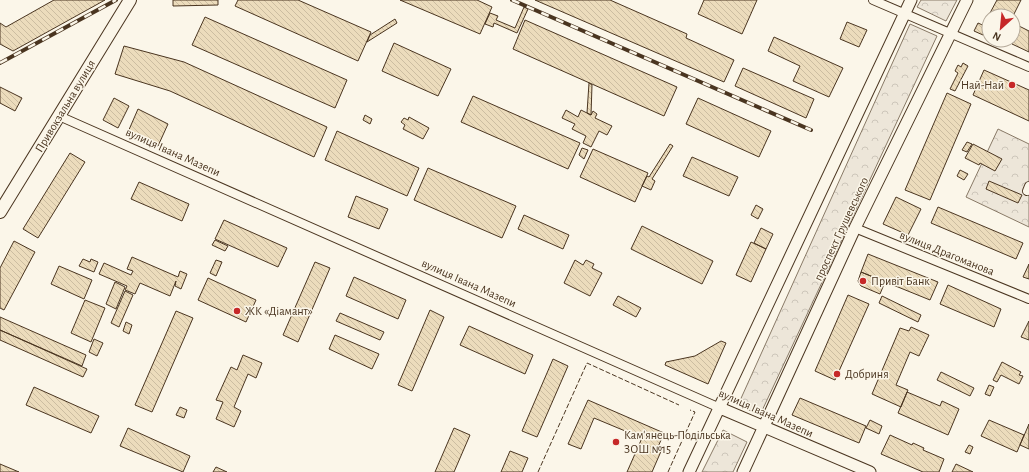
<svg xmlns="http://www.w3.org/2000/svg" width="1029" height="472" font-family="'Alegreya Sans',sans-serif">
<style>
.park{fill:url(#park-crowns);stroke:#887966}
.building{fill:url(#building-back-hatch);stroke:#4a3520}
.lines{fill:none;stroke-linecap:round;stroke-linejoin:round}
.street-casing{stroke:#4a3520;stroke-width:10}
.secondary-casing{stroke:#4a3520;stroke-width:13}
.primary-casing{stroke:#4a3520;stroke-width:14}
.street{stroke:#fbf6e9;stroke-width:8}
.secondary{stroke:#fbf6e9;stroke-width:11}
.primary{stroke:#fbf6e9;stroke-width:12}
.rail-casing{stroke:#4a3520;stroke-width:4}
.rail{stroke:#fbf6e9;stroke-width:2.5;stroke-dasharray:8;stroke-linecap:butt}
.fence{stroke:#4a3520;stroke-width:1;stroke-dasharray:5 2;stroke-linecap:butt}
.poi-dot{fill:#c62828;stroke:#fbf6e9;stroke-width:1.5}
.labels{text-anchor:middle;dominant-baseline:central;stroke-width:3;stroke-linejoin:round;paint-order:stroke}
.poi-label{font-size:12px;fill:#4a3520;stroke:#fbf6e9;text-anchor:start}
.street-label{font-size:12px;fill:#4a3520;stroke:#fbf6e9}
</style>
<defs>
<pattern id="park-crowns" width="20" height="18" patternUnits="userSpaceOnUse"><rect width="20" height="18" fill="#ede6d9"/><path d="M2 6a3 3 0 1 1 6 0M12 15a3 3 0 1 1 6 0" fill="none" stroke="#cdc6ba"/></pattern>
<pattern id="building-back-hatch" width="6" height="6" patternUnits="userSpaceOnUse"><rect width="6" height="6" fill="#ecdcbc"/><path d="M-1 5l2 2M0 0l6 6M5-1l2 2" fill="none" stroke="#ccbda1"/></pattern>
</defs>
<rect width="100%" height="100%" fill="#fbf6e9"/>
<path class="park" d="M921 0H957L946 21 917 7Z
M910 24 937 36 760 415 738 405Z
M998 129 1029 144V227L966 197Z
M723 430 747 442 733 472H702Z"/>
<path class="building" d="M54 0H105L13 51 0 44V23L6 27Z
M173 0H218V5L173 6Z
M238 0H298L371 32 358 61 235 6Z
M400 0H477L492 7 480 34Z
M535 0H610L687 34 686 38 734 60 724 82Z
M704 0H757L742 34 698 14Z
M997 0H1021L1013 16H996L990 13Z
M524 7 528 9 517 33 494 23 493 27 485 24 490 13 498 16 496 20 515 28Z
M205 17 347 80 335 108 192 45Z
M395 19 397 23 367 42 370 35Z
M525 20 677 87 664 116 513 49Z
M847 22 867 30 859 47 840 39Z
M978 23 987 27 983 35 974 31Z
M1019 26 1029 31V52L1012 44Z
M774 37 843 68 829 97 793 81 800 66 768 51Z
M394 43 451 69 438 96 382 71Z
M124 46 184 62 327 127 314 157 170 91 115 74Z
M963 63 968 66 955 91 950 89 958 73 955 71 958 65 961 67Z
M743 68 814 99 806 118 735 86Z
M984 70 1029 90V121L973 95Z
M589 83 592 85 591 115 587 113Z
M0 87 22 98 15 111 0 103Z
M947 93 971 104 930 200 905 190Z
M473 96 580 143 568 169 461 122Z
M114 98 129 106 118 128 103 120Z
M698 98 771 131 759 157 686 124Z
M138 109 168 124 158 146 128 132Z
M566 110 578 117 581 110 591 115 593 111 597 114 595 118 612 126 607 135 599 131 591 147 583 143 586 136 572 129 575 124 562 118Z
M365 115 372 119 370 124 363 120Z
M409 117 429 128 423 139 403 129 405 125 401 122 404 118 408 120Z
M337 131 419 168 407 196 325 160Z
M967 142 972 144 967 152 962 150Z
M670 144 673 146 652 179 655 181 651 190 642 186 647 176 649 177Z
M973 144 1002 159 995 171 980 163 979 165 965 158Z
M582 148 588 150 584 159 579 155Z
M593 149 648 173 635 202 580 177Z
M70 153 85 162 38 238 23 229Z
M692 157 738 177 729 196 683 176Z
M428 168 516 206 502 238 414 200Z
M960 170 968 174 964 180 957 176Z
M989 181 1022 195 1018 203 986 189Z
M139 182 189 204 182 221 131 199Z
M356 196 388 209 379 229 348 217Z
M896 197 921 209 908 235 883 224Z
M756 205 763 209 758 219 751 215Z
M938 207 1023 243 1016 259 931 223Z
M524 215 569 235 563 249 518 229Z
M224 220 287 248 278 267 215 239Z
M642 226 713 261 702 284 631 249Z
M761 228 773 234 766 249 754 243Z
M215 240 228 246 225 251 212 245Z
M14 241 35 252 4 310 0 308V268Z
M751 242 766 249 751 282 736 275Z
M868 254 938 282 930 300 861 272Z
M132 257 178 277 180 271 187 274 181 289 175 286 176 281 170 296 140 283 135 294 125 290 127 286 99 274 104 263 131 275 133 271 127 269Z
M83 259 90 262 91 259 98 262 94 272 79 266Z
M216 260 222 262 216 276 210 273Z
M575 260 583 265 586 260 594 264 592 268 602 273 590 296 564 283Z
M315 262 330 268 298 342 283 335Z
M1029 264V279L1023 277Z
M59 266 92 280 84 299 51 284Z
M861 272 885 282 880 294 861 286 858 281Z
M354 277 406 300 398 319 346 296Z
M208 278 256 300 246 322 198 300Z
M115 282 125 287 116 309 106 304Z
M948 285 1001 309 994 327 940 304Z
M125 291 133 295 119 327 111 323Z
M848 295 869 304 835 380 815 371Z
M618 296 641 308 636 317 613 305Z
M882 296 921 315 918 322 879 303Z
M85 300 105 308 91 342 71 333Z
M430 310 444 317 412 391 398 385Z
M176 311 193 318 152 412 135 405Z
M340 313 384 332 380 340 336 321Z
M0 317 86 355 82 366 0 330Z
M1029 321V340L1021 337Z
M126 322 132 325 129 334 123 331Z
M469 326 533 355 525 374 460 345Z
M911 327 929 335 919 356 910 352 896 385 908 390 901 407 872 394 900 328 909 331Z
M0 330 87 369 83 377 0 340Z
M335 335 379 354 372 369 329 349Z
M94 339 103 343 97 356 89 352Z
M721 341 726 343 708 384 665 365 666 362 695 356Z
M243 355 262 363 256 378 248 374 234 407 241 411 234 427 216 419 223 402 216 400 231 367 237 370Z
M553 359 568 366 537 437 522 431Z
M1002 362 1021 372 1019 375 1023 376 1019 384 1001 375 997 382 993 380Z
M941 372 974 388 970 396 937 380Z
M989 385 994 387 990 396 985 394Z
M34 387 99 416 91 433 26 405Z
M907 392 940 406 942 401 959 409 948 435 898 413Z
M800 398 866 426 859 443 792 415Z
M588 400 664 433 658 447 662 449 652 472H627L642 438 594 418 581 449 568 444Z
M180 407 187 410 184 418 176 415Z
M870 420 882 426 879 434 866 428Z
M989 420 1024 435 1017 452 981 436Z
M1029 424V449L1020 445Z
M128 428 190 456 183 472 120 446Z
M454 428 470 435 454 472H435Z
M890 435 912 445 913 443 924 448 923 450 944 459 939 472H923L881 454Z
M969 445 973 447 970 454 965 452Z
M510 451 528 458 522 472H501Z
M0 464 19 472H0Z
M956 464 973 472H952Z
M216 467 227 472H213Z"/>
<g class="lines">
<g class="street-casing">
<path id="street" d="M873 0 1029 67
M59 116 720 408
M1027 191 1029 186
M855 228 1029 299"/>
</g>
<g class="secondary-casing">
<path id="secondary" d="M720 408 870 472
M689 472 911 0
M743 472 855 228 967 0"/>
</g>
<g class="primary-casing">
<path id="primary" d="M0 212 130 0"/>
</g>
<use href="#street" class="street"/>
<use href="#secondary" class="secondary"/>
<use href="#primary" class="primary"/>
<g class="rail-casing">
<path id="rail" d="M512 0 811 130
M0 63 116 0"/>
</g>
<use href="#rail" class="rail"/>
<path class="fence" d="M538 472 587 363 679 405
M668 472 695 412 690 410"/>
</g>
<g class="poi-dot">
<circle cx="1012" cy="85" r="4"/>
<circle cx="863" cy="281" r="4"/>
<circle cx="237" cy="311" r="4"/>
<circle cx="837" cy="374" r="4"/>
<circle cx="616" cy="442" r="4"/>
</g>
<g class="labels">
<g class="poi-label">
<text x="1004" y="85" text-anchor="end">Най-Най</text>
<text x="871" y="281">Привіт Банк</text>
<text x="245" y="311">ЖК «Діамант»</text>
<text x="845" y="374">Добриня</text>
<text x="624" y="435">Кам'янець-Подільська<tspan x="624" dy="14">ЗОШ №15</tspan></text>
</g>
<g class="street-label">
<text transform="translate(65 106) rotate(-59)">Привокзальна вулиця</text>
<text transform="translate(173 152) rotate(24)">вулиця Івана Мазепи</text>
<text transform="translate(841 229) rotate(-65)">проспект Грушевського</text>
<text transform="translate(947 253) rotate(22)">вулиця Драгоманова</text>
<text transform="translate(469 283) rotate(24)">вулиця Івана Мазепи</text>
<text transform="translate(766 413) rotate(24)">вулиця Івана Мазепи</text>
</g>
</g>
<g transform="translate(1001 28) rotate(207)"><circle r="19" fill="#fbf6e9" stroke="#b4a999"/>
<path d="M0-3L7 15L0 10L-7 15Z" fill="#c62828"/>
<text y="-6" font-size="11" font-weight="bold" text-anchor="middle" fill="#4a3520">N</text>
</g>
</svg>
